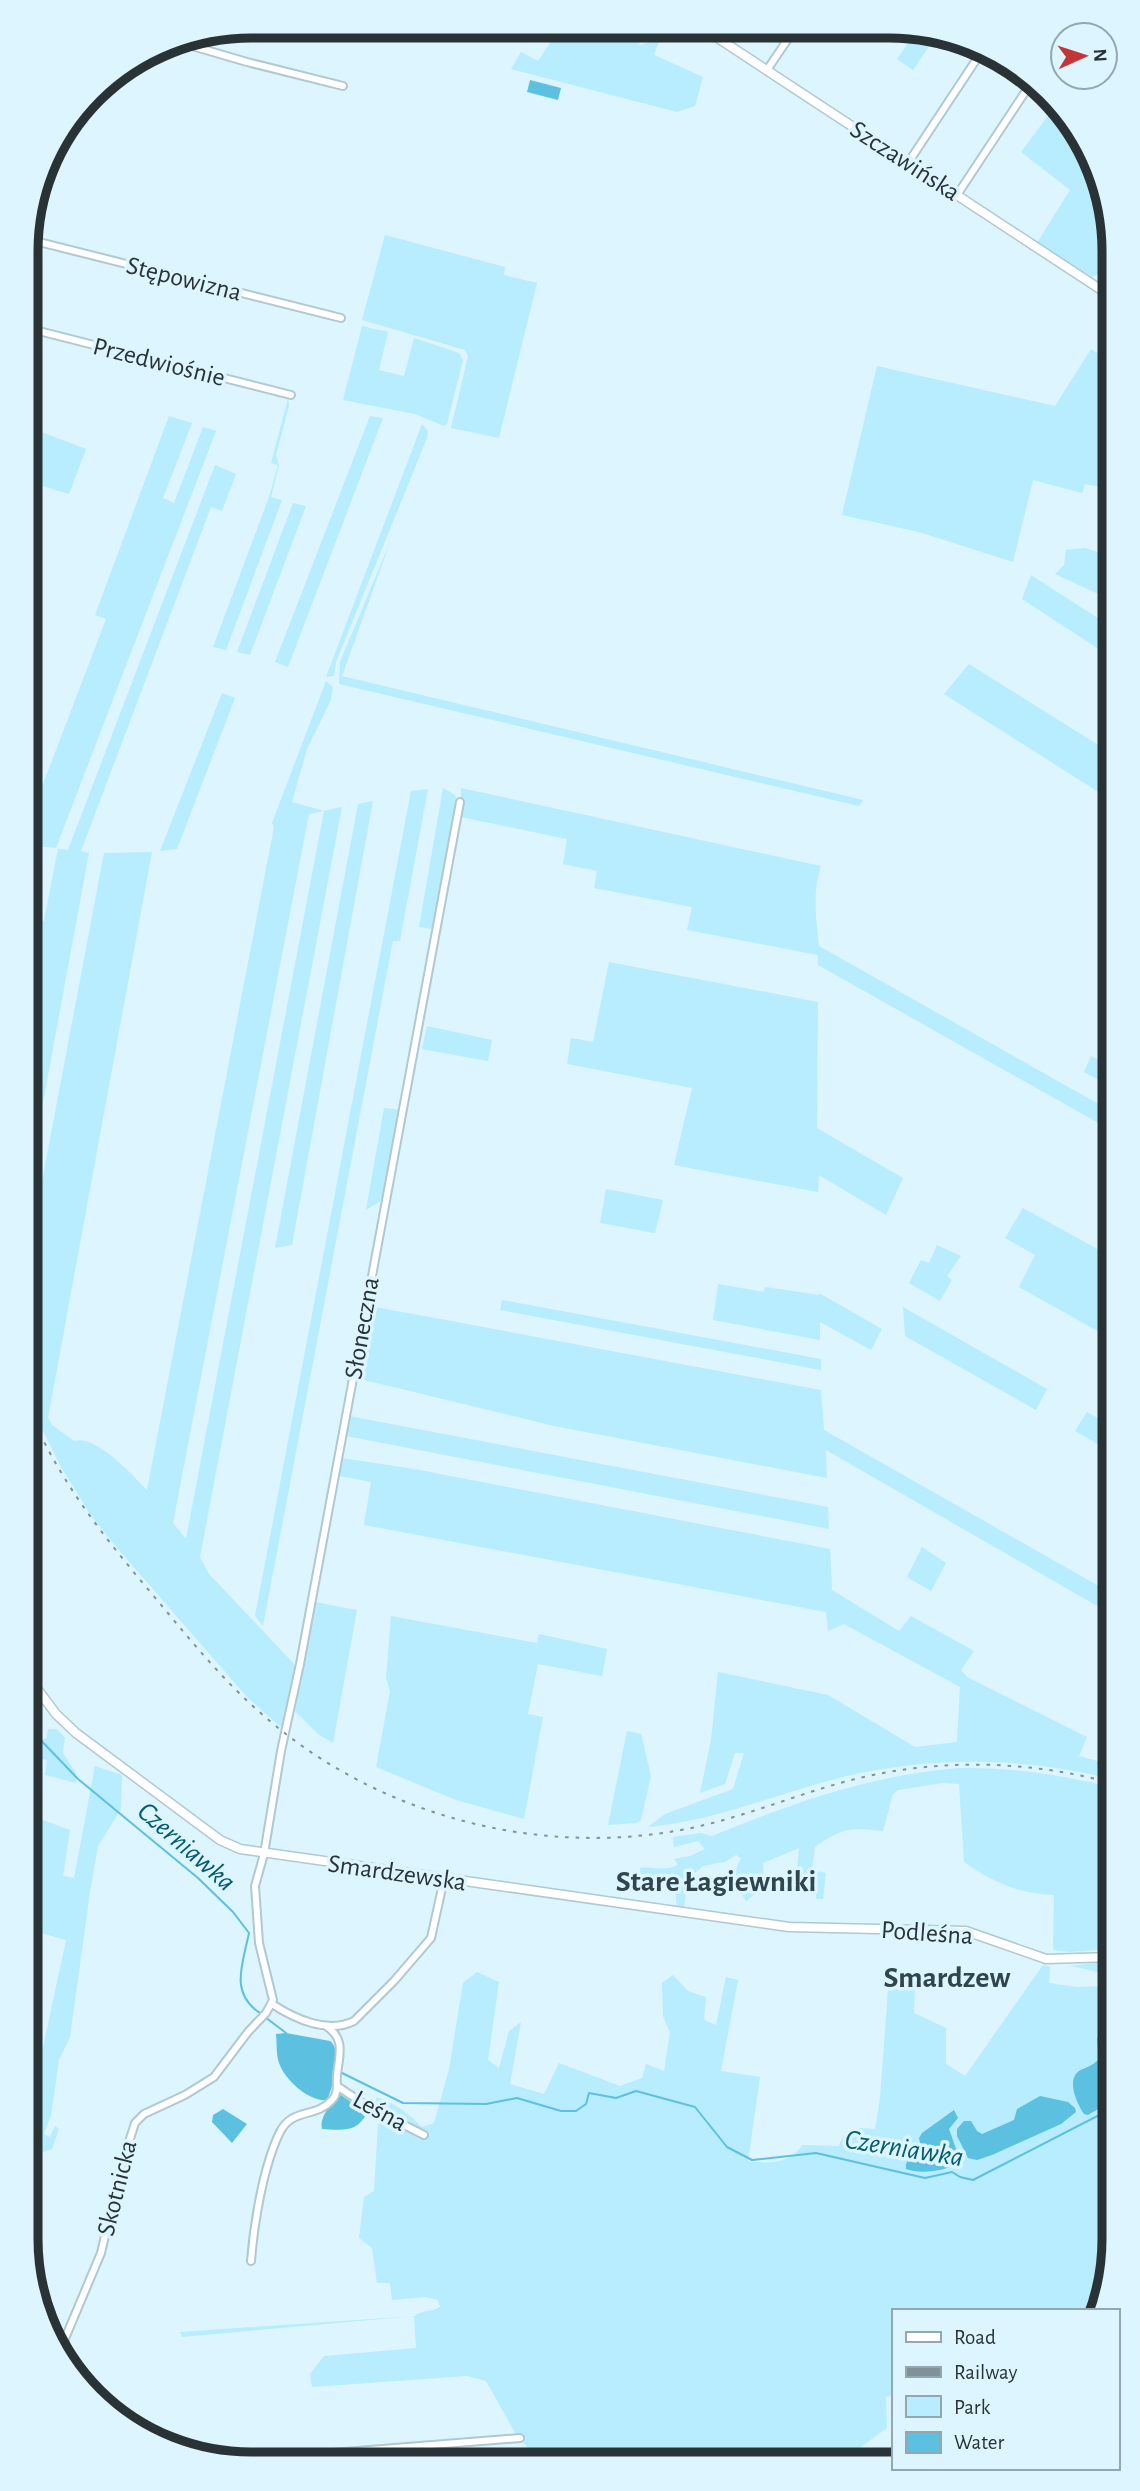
<svg xmlns="http://www.w3.org/2000/svg" width="1140" height="2491" font-family="'Alegreya Sans',sans-serif">
<style>
.green{fill:#b8ecff;fill-rule:evenodd}
.water{fill:#5cc0e0}
.lines{fill:none;stroke-linecap:round;stroke-linejoin:round}
.stream{stroke:#5cc0e0;stroke-width:2}
.minor-casing{stroke:#b0c8d1;stroke-width:10}
.tertiary-casing{stroke:#b0c8d1;stroke-width:11}
.minor{stroke:#fff;stroke-width:6}
.tertiary{stroke:#fff;stroke-width:8}
.rail{stroke:#809197;stroke-width:2;stroke-dasharray:3.5 7;stroke-linecap:butt}
.labels{text-anchor:middle;dominant-baseline:central;stroke-width:7;stroke-linejoin:round;paint-order:stroke}
.street-label{font-size:26px;fill:#293336;stroke:#dcf5fe}
.water-label{font-size:28px;font-style:italic;fill:#035b71;stroke:#dcf5fe}
.quarter-label{font-size:30px;font-weight:bold;fill:#31454d;stroke:#dcf5fe}
.rim{fill:none;stroke:#293336;stroke-width:9}
</style>
<rect width="100%" height="100%" fill="#dcf5fe"/>
<path class="green" d="M560 28 633 29 640 45 660 39 654 55 703 77 695 106 677 112 511 69 521 52 538 61Z
M917 30H932L938 33 913 70 897 59Z
M1057 104 1076 127 1106 193V267L1099 274 1092 277 1037 243 1070 190 1021 152Z
M385 235 505 267 504 275 537 283 499 438 451 428 468 356 465 350 362 320Z
M362 326 388 332 379 370 404 376 414 338 459 353 463 360 447 424 444 426 415 414 343 400Z
M1091 349 1107 359V488L1085 484 1082 493 1033 480 1013 562 919 532 842 515 877 366 1055 406Z
M288 398 289 406 276 455 279 465 271 497 282 500 226 650 213 647 269 497 278 465 271 463Z
M169 416 192 423 163 498 174 503 203 427 216 431 56 848 29 845V821L106 619 95 615Z
M370 416 383 418 288 667 275 662Z
M422 424 428 431 427 438 336 662 334 676 326 677Z
M39 431 86 449 69 494 42 486 28 523V460Z
M215 465 236 474 222 511 211 507 81 851 89 853 30 1173V919L44 921 58 849 68 850Z
M293 503 306 506 250 655 237 652Z
M391 540 342 676 863 800 859 806 339 684 340 662Z
M1085 548 1107 555V585L1103 594 1107 595V598L1055 574 1064 565 1066 550Z
M1031 575 1107 624 1108 655 1022 599Z
M969 664 1108 751V798L944 694Z
M326 681 333 687 331 700 307 749 292 802 324 811 342 807 200 1557 209 1574 296 1666 284 1730 247 1697 118 1549 92 1517 61 1467 31 1407 30 1245 104 853 152 852 48 1418 52 1425 74 1441C96 1434 133 1476 147 1490L274 827 272 823ZM324 811 186 1539 173 1523 309 814Z
M222 693 235 698 177 849 160 851Z
M443 788 455 795 458 802 433 929 419 927Z
M461 788 821 866C812 893 816 918 819 946L1109 1110V1129L818 965V955L687 930 692 907 594 888 597 871 563 864 567 839 461 817Z
M428 789 400 941H393L263 1626 255 1616 411 791Z
M373 801 292 1245 275 1248 358 804Z
M609 962 818 1002 817 1128 903 1178 886 1215 819 1175 818 1192 674 1165 692 1088 567 1064 571 1038 593 1042Z
M427 1026 492 1040 488 1061 422 1049Z
M1091 1056 1109 1066 1108 1085 1084 1072Z
M384 1108 401 1110 382 1200 366 1210Z
M606 1189 663 1200 655 1233 600 1223Z
M1023 1208 1110 1256V1338L1019 1287 1035 1255 1005 1238Z
M937 1245 961 1256 947 1276 952 1280 940 1301 909 1283 921 1260 929 1263Z
M718 1284 764 1292 765 1287 819 1295V1293L882 1329 871 1350 820 1322V1340L713 1320Z
M502 1300 821 1359V1370L500 1310Z
M370 1306 821 1390 824 1430 1111 1593V1614L826 1450 827 1478 554 1426 356 1378Z
M903 1307 1047 1389 1036 1410 905 1336Z
M1087 1412 1110 1425V1451L1075 1431Z
M349 1416 828 1507 829 1529 346 1436Z
M342 1458 414 1469 830 1549 832 1590 899 1631 911 1616 974 1651 961 1670 967 1677 1087 1737 1079 1756 1112 1765V1779C1022 1757 933 1756 843 1777 778 1793 716 1821 648 1827L665 1814 733 1789 744 1753H735L725 1784 700 1793 711 1740 718 1672 828 1695 915 1747 957 1742 960 1687 844 1624 828 1631 826 1612 364 1525 371 1482 339 1476Z
M922 1547 946 1563 931 1591 907 1577Z
M315 1602 357 1610 333 1743 318 1734 295 1711Z
M391 1616 537 1643 539 1634 607 1649 602 1676 538 1664 528 1714 543 1717 524 1819 456 1800 376 1767 390 1691 386 1678Z
M48 1729H57L65 1738 63 1753 76 1773V1783L45 1775 47 1760 32 1757V1739H46Z
M627 1731 641 1734 651 1776 641 1820 636 1823 608 1825Z
M95 1766 122 1775 121 1809 98 1846 90 1892 70 2037 59 2060 51 2115 44 2134 50 2137 55 2126 59 2129 52 2149 34 2155 33 2094 66 1940 34 1931 33 1935 32 1816 70 1830 63 1876 74 1878Z
M959 1768C1011 1767 1061 1775 1112 1787V1897L1099 1907 1103 1926 1112 1924V1949L1070 1952 1053 1950 1054 1895C1020 1894 992 1882 964 1862L959 1784 943 1783 898 1790 893 1794 883 1831C849 1828 844 1827 815 1847L812 1870 826 1873 823 1899H816V1881L796 1878 799 1848 763 1863 764 1887 746 1901C735 1883 731 1878 741 1858L736 1855 725 1862 703 1866 688 1879 684 1906 677 1908 675 1886 654 1880 642 1886 640 1868C654 1866 664 1872 678 1865L674 1859 690 1856 705 1849 698 1841 674 1847 673 1837 701 1833 712 1836C793 1803 871 1775 959 1768Z
M1112 1961V1980L1094 1971 1070 1966Z
M1043 1965 1050 1967 1049 1983 1076 1987 1112 1986 1113 2255 1100 2311H893V2395L886 2397 887 2428 847 2457 537 2459 514 2431 486 2381 467 2376 312 2387 310 2374 324 2356 416 2348 414 2316 182 2337 180 2332 415 2316C421 2310 432 2312 440 2307L438 2300 425 2297 392 2300 390 2283H377L372 2248 359 2238 364 2197 374 2191 378 2124 376 2097C395 2103 408 2113 422 2127L434 2123 449 2069 463 1983 477 1972 499 1982 488 2060 499 2068 509 2031 521 2022 510 2084 544 2094 559 2063 620 2086 642 2078 646 2064 664 2071 670 2033 663 2016 662 1983 673 1975 688 1991 706 1997 704 2020 716 2025 726 1977 738 1980 721 2071 760 2077 748 2161C767 2164 791 2164 802 2145L839 2146C847 2124 854 2128 875 2129L880 2098 888 1990 915 1984 914 2013 946 2028V2064L965 2076Z"/>
<path class="water" d="M530 80 561 88 558 100 527 92Z
M286 2033 330 2041C343 2050 333 2087 327 2100 309 2102 285 2080 279 2063 276 2054 277 2043 276 2034Z
M1112 2035 1113 2100 1088 2115 1084 2114C1077 2104 1066 2080 1079 2071 1086 2067 1093 2066 1099 2059L1097 2038Z
M341 2095 367 2113C357 2133 342 2130 322 2129 319 2117 332 2102 341 2095Z
M1040 2096 1068 2102 1075 2108 1076 2112 1061 2124 992 2155 977 2160 968 2158 957 2136V2129L964 2121H971L977 2131 982 2134 1014 2120 1017 2109Z
M223 2109 247 2124 232 2143 212 2122 213 2115Z
M954 2110 958 2118 949 2129 961 2163C946 2170 923 2175 906 2169V2164L909 2158 919 2156 922 2151 919 2138 922 2133Z"/>
<g class="lines">
<path class="stream" d="M32 1731 78 1779 198 1878 233 1912 249 1933C243 1963 229 1993 260 2013
M265 2017 286 2033
M340 2072 403 2103 486 2104 517 2098 561 2111H576L586 2104 589 2093 616 2098 636 2091 695 2107 727 2147 752 2160 816 2153 925 2178 952 2172 960 2177 973 2180 1113 2108"/>
<g class="minor-casing">
<path id="minor" d="M175 41 247 62 343 86
M767 70 794 30
M908 163 980 54
M957 195 1033 80
M27 239 341 318
M27 328 291 395
M272 2004C295 2019 328 2034 354 2021L394 1981 431 1938 444 1879
M337 2086 370 2108 424 2135
M251 2261C254 2223 263 2168 279 2134 291 2107 315 2119 332 2100 339 2093 336 2084 337 2075 339 2055 346 2039 326 2026
M58 2355 101 2253 121 2167 135 2123 144 2114 185 2095 214 2077 248 2032 266 2013 273 2000 259 1943 255 1886 264 1854 281 1751 300 1664 460 802
M245 2460 520 2438"/>
</g>
<g class="tertiary-casing">
<path id="tertiary" d="M704 29 1106 293
M32 1682 56 1714 76 1733 220 1840 240 1849 789 1927 966 1931 1046 1959 1112 1957"/>
</g>
<use href="#minor" class="minor"/>
<use href="#tertiary" class="tertiary"/>
<path class="rail" d="M31 1414C60 1482 104 1537 152 1594 187 1636 222 1680 264 1716 376 1814 534 1857 681 1830 736 1820 787 1798 840 1783 929 1758 1023 1759 1112 1783"/>
</g>
<g class="labels">
<g class="street-label">
<text transform="translate(905 161) rotate(33)">Szczawińska</text>
<text transform="translate(184 279) rotate(14)">Stępowizna</text>
<text transform="translate(159 362) rotate(14)">Przedwiośnie</text>
<text transform="translate(362 1328) rotate(-80)">Słoneczna</text>
<text transform="translate(397 1873) rotate(8)">Smardzewska</text>
<text transform="translate(927 1933) rotate(4)">Podleśna</text>
<text transform="translate(380 2111) rotate(29)">Leśna</text>
<text transform="translate(117 2188) rotate(-76)">Skotnicka</text>
</g>
<g class="water-label">
<text transform="translate(186 1847) rotate(41)">Czerniawka</text>
<text transform="translate(904 2149) rotate(9)">Czerniawka</text>
</g>
<g class="quarter-label">
<text x="716" y="1882">Stare Łagiewniki</text>
<text x="947" y="1978">Smardzew</text>
</g>
</g>
<path d="M0 0H1140V2491H0ZM251 38H889A213 213 0 0 1 1102 251V2239A213 213 0 0 1 889 2452H251A213 213 0 0 1 38 2239V251A213 213 0 0 1 251 38Z" fill="#dcf5fe" fill-rule="evenodd"/>
<path class="rim" d="M251 38H889A213 213 0 0 1 1102 251V2239A213 213 0 0 1 889 2452H251A213 213 0 0 1 38 2239V251A213 213 0 0 1 251 38Z"/>
<rect x="892" y="2309" width="228" height="161" fill="#dcf5fe" stroke="#94a7ae" stroke-width="2"/>
<rect x="906" y="2332" width="35" height="10" fill="#ffffff" stroke="#94a7ae" stroke-width="2"/>
<text x="954" y="2344" font-size="21" fill="#293336">Road</text>
<rect x="906" y="2367" width="35" height="10" fill="#809197" stroke="#94a7ae" stroke-width="2"/>
<text x="954" y="2379" font-size="21" fill="#293336">Railway</text>
<rect x="906" y="2396" width="35" height="21" fill="#b8ecff" stroke="#94a7ae" stroke-width="2"/>
<text x="954" y="2414" font-size="21" fill="#293336">Park</text>
<rect x="906" y="2432" width="35" height="21" fill="#5cc0e0" stroke="#94a7ae" stroke-width="2"/>
<text x="954" y="2449" font-size="21" fill="#293336">Water</text>
<g transform="translate(1084 56) rotate(87)"><circle r="33" fill="#dcf5fe" stroke="#94a7ae" stroke-width="2"/>
<path d="M0-5L12 26L0 18L-12 26Z" fill="#c43538"/>
<text y="-10" font-size="19" font-weight="bold" text-anchor="middle" fill="#293336">N</text>
</g>
</svg>
